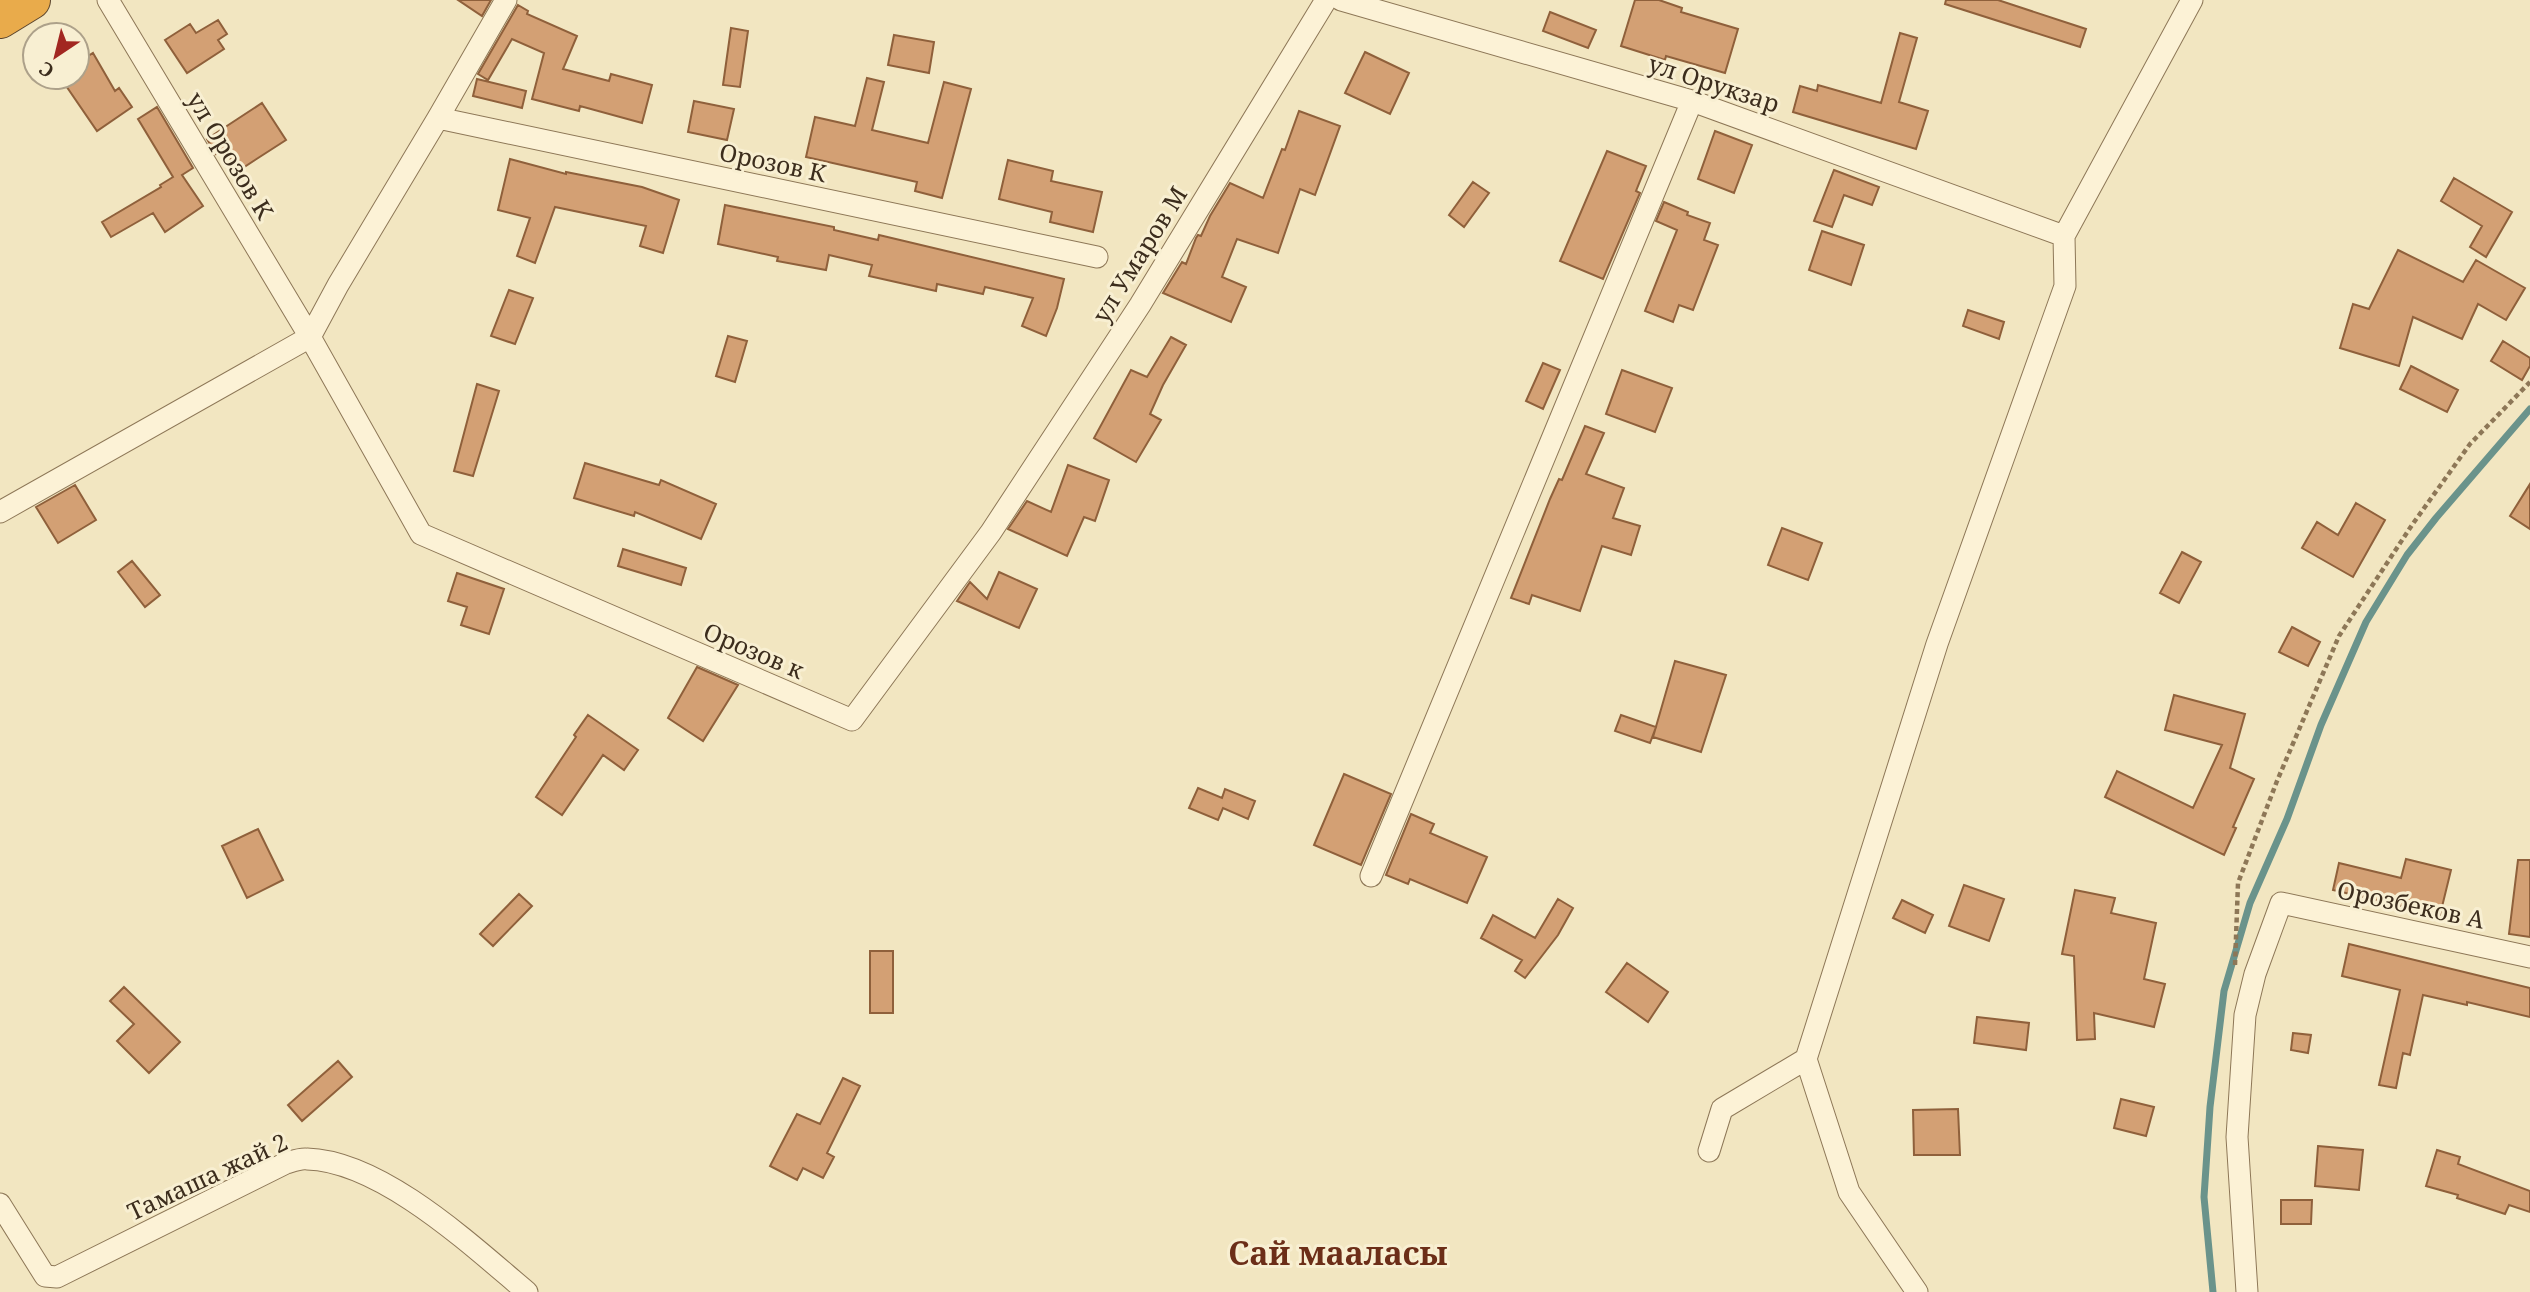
<svg xmlns="http://www.w3.org/2000/svg" width="2530" height="1292" font-family="'Noto Serif',serif">
<style>
.lines{fill:none;stroke-linecap:round;stroke-linejoin:round}
.stream{stroke:#6a938b;stroke-width:7}
.building{fill:#d3a074;stroke:#8f603b;stroke-width:2}
.street-casing{stroke:#8d7757;stroke-width:23}
.highway-casing{stroke:#5b442c;stroke-width:40}
.path{stroke:#8d7757;stroke-width:4.5;stroke-dasharray:5 3.5;stroke-linecap:butt}
.street{stroke:#fcf2d6;stroke-width:21}
.highway{stroke:#e9ab4b;stroke-width:38}
.labels{text-anchor:middle;dominant-baseline:central;stroke-width:6;stroke-linejoin:round;paint-order:stroke}
.street-label{font-size:24px;fill:#3c2d1d;stroke:#f8efd2}
.district-label{font-size:32px;font-weight:bold;fill:#6c2e18;stroke:#f8efd2}
</style>
<rect width="100%" height="100%" fill="#f2e6c1"/>
<g class="lines">
<path class="stream" d="M2213 1292 2204 1197 2210 1107 2224 991 2250 903 2287 819 2321 725 2366 622 2407 555 2436 518 2530 409"/>
</g>
<path class="building" d="M458 0H491L482 16Z
M1635 0H1659L1682 8 1681 12 1738 29 1725 73 1666 56 1665 60 1621 46Z
M1946 0H1998L2086 29 2080 47 1945 4Z
M518 5 528 11 527 14 577 36 563 69 609 81 611 74 652 85 642 123 580 106 579 111 532 99 544 53 512 39 488 80 478 74Z
M1550 12 1596 30 1588 48 1543 31Z
M218 20 227 34 218 40 224 49 187 73 165 40 190 24 196 33Z
M731 28 748 31 740 87 723 85Z
M1900 33 1917 38 1899 102 1928 111 1916 149 1793 112 1800 86 1817 91 1818 85 1881 103Z
M894 35 934 42 929 73 888 65Z
M1365 52 1409 73 1390 114 1345 93Z
M93 53 115 91 119 88 132 107 97 131 60 77H77V63Z
M867 78 884 82 872 130 928 143 944 82 971 89 942 198 915 191 917 182 806 157 815 117 855 126Z
M477 79 526 91 522 108 473 96Z
M694 101 734 109 727 140 688 132Z
M262 103 286 140 238 171 224 149 216 154 207 139Z
M157 107 193 168 182 175 203 206 165 232 153 213 111 237 102 222 161 187 160 185 173 177 138 119Z
M1299 111 1340 126 1315 195 1300 189 1278 253 1237 239 1222 277 1246 287 1231 322 1163 293 1182 262 1186 264 1196 238 1198 235 1201 236 1210 216 1230 183 1263 198 1282 149 1285 150Z
M1715 131 1752 145 1734 193 1698 179Z
M1607 151 1646 166 1636 191 1640 193 1603 279 1560 261Z
M510 159 566 174V172L642 187 679 200 663 253 640 246 646 226 555 207 535 263 517 256 530 218 498 210Z
M1008 160 1053 171 1051 181 1102 192 1093 232 1050 222 1052 212 999 199Z
M1834 170 1879 187 1872 205 1844 195 1832 227 1814 221Z
M2454 178 2512 212 2486 257 2470 247 2482 226 2441 201Z
M1473 182 1489 193 1464 227 1449 215Z
M1664 202 1688 212 1687 215 1710 223 1704 240 1718 245 1693 310 1679 305 1673 322 1645 311 1677 230 1656 221Z
M725 205 834 227V230L878 240 879 235 1064 279 1057 308 1046 336 1022 326 1033 298 985 287 983 294 937 284 936 291 869 276 872 265 829 255 826 270 777 261 778 257 718 244Z
M1822 231 1864 245 1851 285 1809 270Z
M2398 250 2463 282 2476 260 2525 288 2506 320 2478 304 2462 339 2413 317 2399 366 2340 348 2353 304 2369 309Z
M509 290 533 298 515 344 491 336Z
M1968 310 2004 322 1999 339 1963 326Z
M728 336 747 341 735 382 716 376Z
M1171 337 1186 345 1163 385 1150 414 1161 420 1136 462 1094 438 1131 370 1147 377Z
M2503 341 2530 358V366L2522 380 2491 361Z
M1543 363 1560 370 1543 409 1526 401Z
M2411 366 2458 390 2447 412 2400 389Z
M1622 370 1672 388 1655 432 1606 414Z
M477 384 499 391 473 476 454 471Z
M1585 426 1604 433 1586 474 1624 488 1613 518 1640 526 1631 555 1602 546 1580 611 1532 595 1529 604 1511 598 1550 499 1559 479 1562 480Z
M585 463 659 485 661 480 716 504 701 539 635 512 634 516 574 498Z
M1068 465 1109 480 1095 521 1084 517 1067 556 1008 529 1027 501 1051 512Z
M2530 484V529L2510 516Z
M75 485 96 520 58 543 36 507Z
M2356 503 2385 520 2353 577 2302 548 2317 522 2338 535Z
M1782 528 1822 543 1808 580 1768 565Z
M623 549 686 568 681 585 618 566Z
M2182 552 2201 562 2179 603 2160 593Z
M132 561 160 595 145 607 118 572Z
M999 572 1037 589 1019 628 957 601 970 582 987 599Z
M457 573 504 589 489 634 461 625 467 607 448 601Z
M2292 627 2320 642 2308 666 2279 652Z
M1675 661 1726 675 1701 752 1653 737Z
M697 667 738 685 703 741 668 718Z
M2174 695 2245 714 2230 768 2254 779 2233 827 2236 828 2224 855 2105 797 2117 771 2193 808 2222 745 2165 730Z
M588 715 638 750 624 770 603 755 562 815 536 797 576 737 574 735Z
M1621 715 1656 727 1650 743 1615 731Z
M1344 774 1391 794 1361 865 1314 845Z
M1198 788 1222 798 1225 789 1255 801 1248 819 1223 808 1218 820 1189 808Z
M1411 814 1434 824 1430 833 1487 857 1467 903 1410 879 1408 884 1386 875Z
M258 829 283 880 247 898 222 846Z
M2406 859 2451 870 2440 915 2333 890 2339 863 2401 878Z
M2518 860H2530V937L2509 934Z
M1964 885 2004 899 1989 941 1949 926Z
M2075 890 2115 898 2111 913 2156 923 2144 979 2165 984 2154 1027 2094 1013 2095 1039 2077 1040 2074 956 2062 954Z
M519 894 532 906 493 946 480 934Z
M1558 899 1573 908 1558 935 1525 978 1515 971 1522 960 1481 938 1493 915 1535 938Z
M1902 900 1933 915 1925 933 1893 918Z
M2349 944 2530 988V1017L2467 1002V1005L2423 995 2410 1055 2403 1053 2396 1088 2379 1085 2400 990 2342 976Z
M870 951H893V1013H870Z
M1627 963 1668 992 1648 1022 1606 992Z
M124 987 180 1042 149 1073 117 1041 134 1024 110 1001Z
M1977 1017 2029 1023 2026 1050 1974 1043Z
M2293 1033 2311 1035 2308 1053 2291 1050Z
M338 1061 352 1077 302 1121 288 1105Z
M843 1078 860 1086 827 1153 834 1157 823 1178 803 1168 797 1180 770 1166 797 1114 820 1124Z
M2121 1099 2154 1107 2146 1136 2114 1128Z
M1958 1109 1960 1155H1914L1913 1110Z
M2318 1146 2363 1150 2359 1190 2315 1186Z
M2437 1150 2460 1157 2458 1164 2530 1191V1212L2509 1205 2505 1214 2457 1198 2458 1195 2426 1186Z
M2281 1200H2312L2311 1224H2281Z"/>
<g class="lines">
<g class="street-casing">
<path id="street" d="M108 0 310 337 421 534 852 720 991 532 1140 305 1326 0
M1341 0 1692 101 2064 236
M438 118 1097 257
M0 512 310 337 338 285 438 118 506 0
M1371 876 1692 101
M1806 1059 1849 1192 1917 1292
M1709 1151 1722 1109 1806 1059 1937 644 2065 286 2064 236 2192 0
M0 1204 45 1276 57 1277 286 1163C293 1161 301 1158 307 1159 382 1161 472 1246 527 1292
M2247 1292 2237 1137 2245 1015 2255 974 2281 903 2530 957"/>
</g>
<g class="highway-casing">
<path id="highway" d="M0 19 31 0"/>
</g>
<path class="path" d="M2235 965 2238 883 2277 781 2339 636 2412 525 2470 444 2530 382"/>
<use href="#street" class="street"/>
<use href="#highway" class="highway"/>
</g>
<g class="labels">
<g class="street-label">
<text transform="translate(1714 83) rotate(18)">ул Орукзар</text>
<text transform="translate(231 155) rotate(59)">ул Орозов К</text>
<text transform="translate(773 162) rotate(12)">Орозов К</text>
<text transform="translate(1139 254) rotate(-58)">ул Умаров М</text>
<text transform="translate(754 650) rotate(23)">Орозов к</text>
<text transform="translate(2411 904) rotate(12)">Орозбеков А</text>
<text transform="translate(207 1176) rotate(-25)">Тамаша жай 2</text>
</g>
<g class="district-label">
<text x="1338" y="1252">Сай мааласы</text>
</g>
</g>
<g transform="translate(56 56) rotate(215)"><circle r="33" fill="#f8efd2" stroke="#ada18a" stroke-width="2"/>
<path d="M0-5L12 26L0 18L-12 26Z" fill="#a22721"/>
<text y="-10" font-size="19" font-weight="bold" text-anchor="middle" fill="#3c2d1d">С</text>
</g>
</svg>
